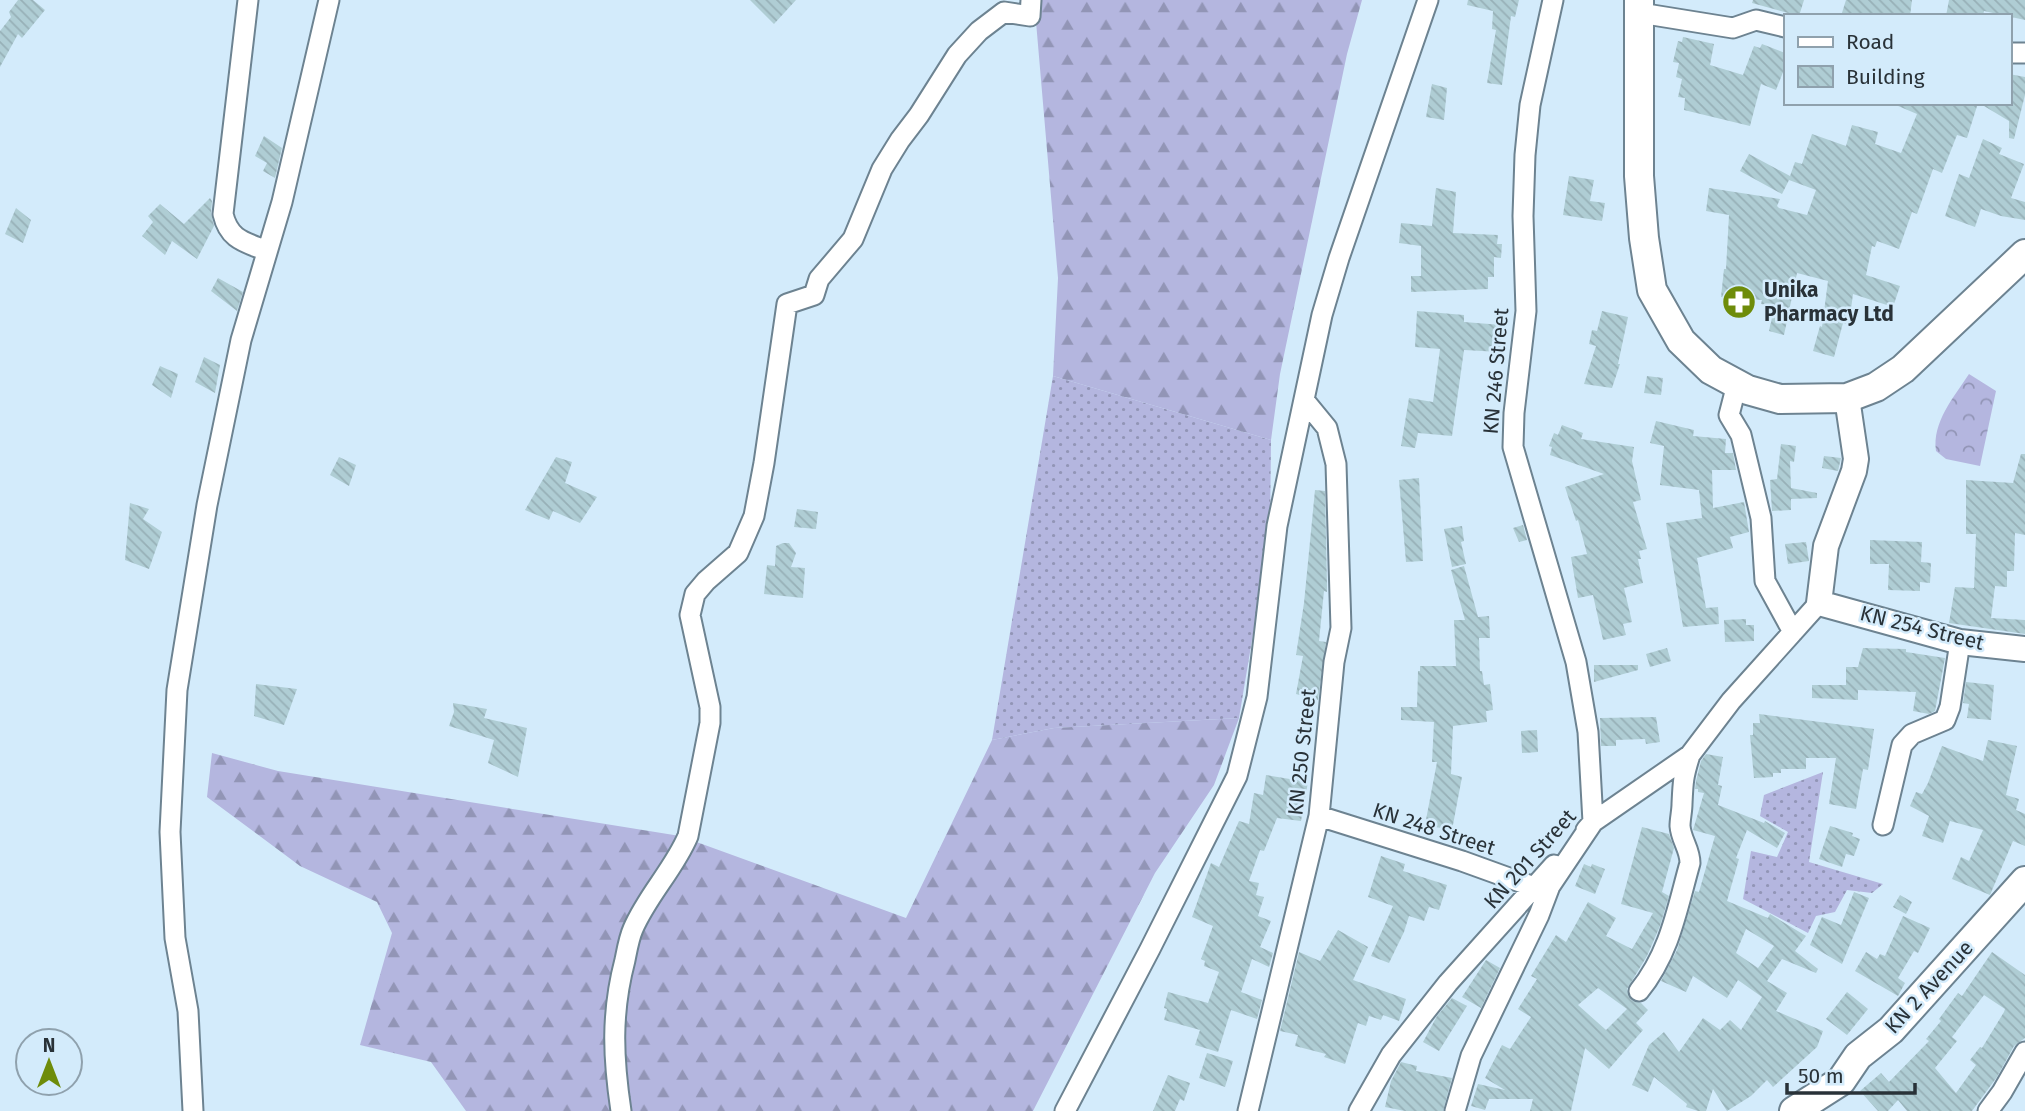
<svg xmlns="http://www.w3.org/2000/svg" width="2025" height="1111" font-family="'Fira Sans',sans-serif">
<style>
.grass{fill:url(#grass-dots)}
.forest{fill:url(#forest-firs)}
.park{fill:url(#park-crowns)}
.building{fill:url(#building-back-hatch);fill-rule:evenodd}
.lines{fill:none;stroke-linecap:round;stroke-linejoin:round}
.minor-casing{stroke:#6d8391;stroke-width:23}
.tertiary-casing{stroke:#6d8391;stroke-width:28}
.secondary-casing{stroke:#6d8391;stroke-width:32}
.minor{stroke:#fff;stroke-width:19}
.tertiary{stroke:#fff;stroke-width:24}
.secondary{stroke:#fff;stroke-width:28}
.labels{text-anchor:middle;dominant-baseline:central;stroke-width:5;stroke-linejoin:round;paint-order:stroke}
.poi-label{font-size:21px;font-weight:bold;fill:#293238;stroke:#d3ebfb;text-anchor:start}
.street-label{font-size:21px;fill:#293238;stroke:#d3ebfb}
</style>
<defs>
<pattern id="grass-dots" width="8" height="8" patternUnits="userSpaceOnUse" patternTransform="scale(1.75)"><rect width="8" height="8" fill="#b4b6df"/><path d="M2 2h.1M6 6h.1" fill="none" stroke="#9295b6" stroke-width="1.8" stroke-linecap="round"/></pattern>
<pattern id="forest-firs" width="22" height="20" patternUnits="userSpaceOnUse" patternTransform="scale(1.75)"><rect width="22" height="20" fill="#b4b6df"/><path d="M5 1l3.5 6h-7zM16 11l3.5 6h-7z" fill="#9295b6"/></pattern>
<pattern id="park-crowns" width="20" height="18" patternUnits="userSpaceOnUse" patternTransform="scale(1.75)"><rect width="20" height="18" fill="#b4b6df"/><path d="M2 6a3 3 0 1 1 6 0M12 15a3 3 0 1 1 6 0" fill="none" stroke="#9295b6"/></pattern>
<pattern id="building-back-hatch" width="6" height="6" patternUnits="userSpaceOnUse" patternTransform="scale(1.75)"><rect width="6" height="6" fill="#afcdd4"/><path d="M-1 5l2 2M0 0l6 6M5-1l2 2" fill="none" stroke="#97b0b7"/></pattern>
</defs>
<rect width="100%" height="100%" fill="#d3ebfb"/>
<path class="grass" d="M1053 376 1271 440 1270 532 1239 718 1054 728 992 740Z
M1823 772 1809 862 1883 884 1872 893 1847 890 1835 912 1816 916 1808 933 1743 899 1751 851 1777 857 1788 832 1760 816 1764 795Z"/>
<path class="forest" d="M1040 0H1362L1347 54 1280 374 1271 440 1053 376 1058 278 1035 10Z
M1239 718 1214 785 1155 873 1033 1111H466L431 1062 360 1045 392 933 377 902 300 866 207 797 212 753 278 771 680 836 906 918 992 740 1054 728Z"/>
<path class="park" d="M1969 374 1996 391 1980 466 1946 459 1936 451C1932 422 1954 397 1969 374Z"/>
<path class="building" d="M18 0H33L45 10 22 38 18 34 0 67V31L11 17 9 12Z
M750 0H796L774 24Z
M1468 0H1519L1515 17 1511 16 1502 85 1487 83 1496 30 1492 29 1493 11 1467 5Z
M1753 0H1804L1799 16 1752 3Z
M1846 0H1912L1910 16H1841Z
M1949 0H2025V20L1984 11 1983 16H1946Z
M1683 37 1714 44 1710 65 1743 75 1754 46 1760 48 1762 44 1785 53V67L1776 90 1761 84 1750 126 1684 110 1685 98 1678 97 1682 79 1676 77 1679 63 1673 62 1678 41 1682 42Z
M2009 74 2025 77V95L2014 139 2009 138V121L1979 103H2009Z
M1432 84 1447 88 1444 120 1426 117Z
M1891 103H1978L1967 138 1957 135 1942 173 1933 169 1917 214 1912 212 1899 249 1877 241 1875 247 1872 246 1866 275 1900 286 1893 307 1853 294 1849 324 1843 323 1834 357 1813 351 1820 326 1822 327 1828 281 1797 273 1784 335 1769 331 1774 306 1761 304 1762 300 1721 297 1724 269H1726L1729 215 1706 211 1709 188 1780 199 1777 206 1779 208 1807 215 1816 190 1789 180 1782 194 1740 171 1749 154 1790 176 1795 162 1802 164 1812 134 1846 146 1852 125 1878 132 1875 144 1901 153 1917 114Z
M264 136 282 148 275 178 263 171 267 163 255 156Z
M1983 139 2002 148 1999 154 2024 164 2011 198 2025 202V220L2001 216 1981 209 1975 227 1945 216 1959 174 1969 178Z
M1569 176 1594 180 1590 201 1605 203 1602 221 1563 215Z
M1436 188 1456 192 1453 233 1498 235 1497 244H1502L1501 258 1494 257V277H1488V289L1411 292V276H1421V246L1399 243 1401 223 1432 226Z
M210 198 212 201 211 213 214 226 197 259 172 241 165 255 142 236 153 222 148 216 160 204 184 224Z
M16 208 31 220 23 243 5 234Z
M218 278 243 292 237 311 211 291Z
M1417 311 1464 315V322L1502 325 1500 352 1464 350 1452 436 1418 433 1415 448 1401 446 1409 398 1433 402 1440 349 1415 347Z
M1602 311 1628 317 1618 364H1620L1612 388 1584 384 1596 346 1589 344 1592 330 1597 331Z
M204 357 220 365 215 393 195 382Z
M160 366 178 374 171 398 152 385Z
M1647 376 1663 378 1661 395 1644 393Z
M1656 421 1694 430 1693 436 1726 439 1725 453H1733L1736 470H1712L1713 508 1744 502 1749 532 1730 537 1733 548 1697 558 1706 608 1718 607 1719 624 1683 627 1666 523 1702 518 1699 490 1660 485 1664 446 1650 443Z
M1562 425 1583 433 1581 439 1634 447 1632 461 1641 500 1633 502 1647 549 1639 551 1641 559H1638L1643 583 1624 588 1632 622 1623 624 1626 635 1603 640 1593 595 1578 598 1571 557 1587 554 1578 520 1576 521 1565 487 1604 474 1550 455 1552 447 1549 446 1554 433 1558 435Z
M1781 444 1796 446 1794 462 1790 461 1791 488 1817 493V498L1791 499V510L1772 511 1770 480 1777 479Z
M2021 454H2025V535L2015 533 2014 571H2007V587L1995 586 1991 618 2025 620V634L1949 623 1955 587 1974 588 1976 534H1966V480L2013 483Z
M1824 456 1841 458 1838 471 1822 468Z
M339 457 356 465 349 486 330 475Z
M556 457 572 462 565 483 597 497 580 523 553 511 549 520 525 510Z
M1419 478 1423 561 1406 562 1399 480Z
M1315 490 1325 491 1327 584V592L1324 591 1319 641 1326 642 1318 700 1296 694 1303 656 1296 655 1304 603Z
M130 503 149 509 143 519 162 532 149 569 125 560Z
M797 509 818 512 816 529 794 527Z
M1523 525 1527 540 1519 542 1513 528Z
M1462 526 1464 541 1461 542 1466 564 1452 567 1444 529Z
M1870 540 1922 542 1921 562 1931 563 1930 583 1920 582V591L1888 590 1889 564H1870Z
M1806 542 1809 561 1788 564 1785 544Z
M783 543H789L796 553 791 567 805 568 803 598 764 594 767 565 775 566 776 546Z
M1464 566 1478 617 1489 616 1490 638H1479L1480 671H1482L1484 685 1490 684 1493 710 1486 711 1487 722 1453 726 1451 774 1462 777 1452 830 1425 825 1437 762H1432L1434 722 1401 720V707H1417L1418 671H1420V666H1456L1454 620H1465L1451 570Z
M1746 619V625H1754V641L1725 642 1724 620Z
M1667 648 1671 661 1650 667 1646 654Z
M1863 648 1906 649V652L1945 658 1935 711 1929 714 1913 711 1916 692 1858 690V700L1812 698V685H1846V667H1858Z
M1594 665H1638V670L1594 682Z
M1966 682 1994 685 1991 720 1967 718 1969 704 1963 703Z
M256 684 297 689 284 725 254 716Z
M453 703 487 709 484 718 527 728 518 777 488 763 494 740 449 726 454 712Z
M1759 714 1874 729 1868 770 1863 769 1856 809 1829 804 1836 758H1806V769H1781V773H1773V777L1754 778 1750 735H1753V723H1760Z
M1656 717 1660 742 1646 744 1645 739 1616 740V746H1601L1600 718Z
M1537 730 1538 752 1522 753 1521 731Z
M1988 740 2017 746 2006 795 2019 799 2016 810 2025 814V846L2013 841 1990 895 1952 879 1961 857 1969 861 1983 830 1950 821 1943 843 1922 836 1929 816 1910 806 1916 792 1922 794 1928 783 1942 746 1983 761Z
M1706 754 1723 757 1718 785 1722 786 1718 805 1764 823 1765 821 1785 833 1777 848 1747 830 1736 858 1739 859 1727 901 1768 918 1770 914 1806 936 1795 951 1818 969 1816 973 1782 959 1767 981 1787 993 1776 1011 1823 1031 1817 1047 1773 1087 1767 1080 1751 1096 1727 1111 1713 1089 1706 1111H1698L1686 1107 1687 1104 1654 1077 1648 1092 1632 1085 1649 1045 1664 1032 1679 1052 1703 1018 1720 1030 1730 1020 1741 1030 1762 997 1738 980 1727 998 1693 976 1686 992 1661 981 1677 950 1695 891 1699 892 1715 836 1693 830 1704 793 1698 792V789H1695L1696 781 1701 761ZM1746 929 1774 946 1758 968 1736 953Z
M1266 775 1308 782 1301 821 1277 818 1264 851 1260 850 1249 881 1259 883 1256 895 1264 897 1258 916 1271 921 1260 947 1273 953 1269 967 1252 959 1241 992 1262 1000 1257 1019 1231 1010 1218 1052 1195 1045 1200 1030 1164 1020 1167 1009 1164 1008 1168 992 1208 1003 1219 972 1204 966 1205 961 1201 959 1213 926 1192 917 1211 863 1219 867 1239 821 1249 824 1254 793 1263 795Z
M1830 826 1853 833 1852 836 1860 839 1854 856 1846 854 1842 867 1819 859Z
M1642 827 1669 834 1674 848 1662 892 1669 896 1660 926 1647 956 1627 989 1631 1000 1641 1003 1648 1010 1636 1023 1643 1030 1609 1069 1585 1048 1571 1111H1530L1533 1099H1489L1485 1110 1471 1106 1478 1084 1505 1090 1485 1078 1502 1045 1510 1049 1531 1017 1518 1009 1537 979 1531 976 1556 935 1566 942 1588 902 1616 918 1606 936 1632 949 1653 913 1621 904ZM1598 988 1627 1009 1606 1030 1578 1005Z
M1381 856 1405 864 1403 871 1447 885 1439 910 1429 907 1424 921 1409 916 1404 932 1389 963 1371 956 1393 906 1368 897Z
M1584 864 1591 867 1592 864 1605 869 1595 894 1575 886Z
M1854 892 1869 898 1842 964 1810 945 1822 917 1841 925Z
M1900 895 1912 902 1906 914 1893 907Z
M1903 916 1930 928 1918 953 1914 951 1898 978 1905 983 1898 996 1855 971 1866 952 1877 959 1880 954 1885 956Z
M1338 930 1368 947 1353 980 1406 999 1399 1021 1383 1015 1381 1020 1369 1016 1366 1026 1358 1023 1345 1064 1324 1057 1326 1054 1295 1046 1298 1035 1280 1031 1299 952 1320 961Z
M1992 952 2025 975V1038L2014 1046 1997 1077 1972 1111H1907L1898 1100 1888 1111H1878L1860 1091 1881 1073 1889 1082 1929 1041 1926 1039 1941 1021 1939 1019 1958 993 1962 996ZM1984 995 2005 1009 2004 1012 1982 1048 1980 1047 1970 1060 1976 1065 1956 1093 1935 1068 1957 1041 1952 1037Z
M1486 960 1500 968 1481 1008 1462 997Z
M1847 992 1868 1009 1847 1035 1826 1019Z
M1452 998 1467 1006 1439 1051 1423 1042 1437 1016Z
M1207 1053 1233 1061 1225 1087 1199 1078Z
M1401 1062 1417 1066 1416 1071 1452 1078 1443 1111H1405L1385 1107 1391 1081Z
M1168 1075 1190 1083 1184 1101 1180 1099 1175 1111H1153Z"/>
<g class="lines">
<g class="minor-casing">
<path id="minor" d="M248 0 223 214C229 240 245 242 267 251
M1640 13 1733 28 1756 20 1785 27
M2009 53H2025
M1737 384 1729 415 1741 435 1761 518 1765 581 1793 632
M1319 816 1462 861 1534 887 1550 886 1539 915 1471 1056 1455 1111
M1883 825 1902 745 1912 734 1945 720 1950 707 1960 642
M1586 830 1593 822 1690 755 1731 701 1819 603
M1550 886 1593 822 1588 732 1576 662 1513 447 1514 413 1526 311 1523 216 1525 155 1530 105 1553 0
M1639 991C1670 953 1677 909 1690 863 1690 849 1681 840 1680 826 1680 819 1682 811 1682 804 1683 782 1683 777 1690 755
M193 1111 188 1011 175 938 170 832 177 690 207 505 241 340 282 202 329 0
M621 1111C613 1058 611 1013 625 960 627 950 629 938 633 929 647 896 674 869 688 836L710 723V707L690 615 695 594 706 581 738 553 754 516 764 463 787 304 814 295 819 279 853 239 882 169 900 140 919 115 957 55 979 31 1004 12 1030 16 1031 0
M1065 1111 1150 949 1237 776 1257 697 1277 526 1322 315 1339 258 1428 0
M1248 1111 1319 816 1334 662 1341 628 1336 464 1327 428 1304 400
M1359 1111 1391 1055 1448 983 1554 865
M1988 1111 2002 1092 2025 1052"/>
</g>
<g class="tertiary-casing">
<path id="tertiary" d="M1847 398 1856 459 1854 471 1826 546 1819 603 1960 642 2025 649"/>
</g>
<g class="secondary-casing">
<path id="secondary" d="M1639 0V176L1644 238 1652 290 1681 341 1711 370 1748 390 1780 399 1847 398 1876 387 1903 369 2025 254
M1794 1111 1841 1081 1858 1056 1891 1030 2025 881"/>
</g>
<use href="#minor" class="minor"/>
<use href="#tertiary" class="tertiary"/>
<use href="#secondary" class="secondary"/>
</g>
<defs>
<g id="pharmacy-disc" transform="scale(1.75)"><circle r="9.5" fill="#6e8c0a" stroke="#d3ebfb"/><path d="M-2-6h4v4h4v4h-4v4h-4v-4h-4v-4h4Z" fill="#fff"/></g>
</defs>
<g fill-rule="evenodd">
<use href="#pharmacy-disc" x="1739" y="302"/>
</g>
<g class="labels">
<g class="poi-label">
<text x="1764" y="290">Unika<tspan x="1764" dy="24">Pharmacy Ltd</tspan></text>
</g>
<g class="street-label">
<text transform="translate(1496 371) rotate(-85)">KN 246 Street</text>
<text transform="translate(1922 628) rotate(14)">KN 254 Street</text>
<text transform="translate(1302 752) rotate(-84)">KN 250 Street</text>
<text transform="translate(1434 829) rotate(18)">KN 248 Street</text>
<text transform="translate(1530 859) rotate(-48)">KN 201 Street</text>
<text transform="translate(1929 987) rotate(-47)">KN 2 Avenue</text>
</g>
</g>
<rect x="1784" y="14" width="228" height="91" fill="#d3ebfb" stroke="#8fa1ad" stroke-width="2"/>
<rect x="1798" y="37" width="35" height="10" fill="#ffffff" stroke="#8fa1ad" stroke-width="2"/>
<text x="1846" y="49" font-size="21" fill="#293238">Road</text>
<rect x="1798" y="66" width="35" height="21" fill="url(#building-back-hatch)" stroke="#8fa1ad" stroke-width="2"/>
<text x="1846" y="84" font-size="21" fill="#293238">Building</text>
<g transform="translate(49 1062)"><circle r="33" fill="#d3ebfb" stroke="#8fa1ad" stroke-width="2"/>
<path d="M0-5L12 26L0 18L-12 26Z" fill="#6e8c0a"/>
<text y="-10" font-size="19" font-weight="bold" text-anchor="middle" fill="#293238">N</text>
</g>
<path d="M1787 1083v10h128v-10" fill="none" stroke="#293238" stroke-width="3.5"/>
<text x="1798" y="1083" font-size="21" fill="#293238" stroke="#d3ebfb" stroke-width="5" paint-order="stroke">50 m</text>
</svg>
